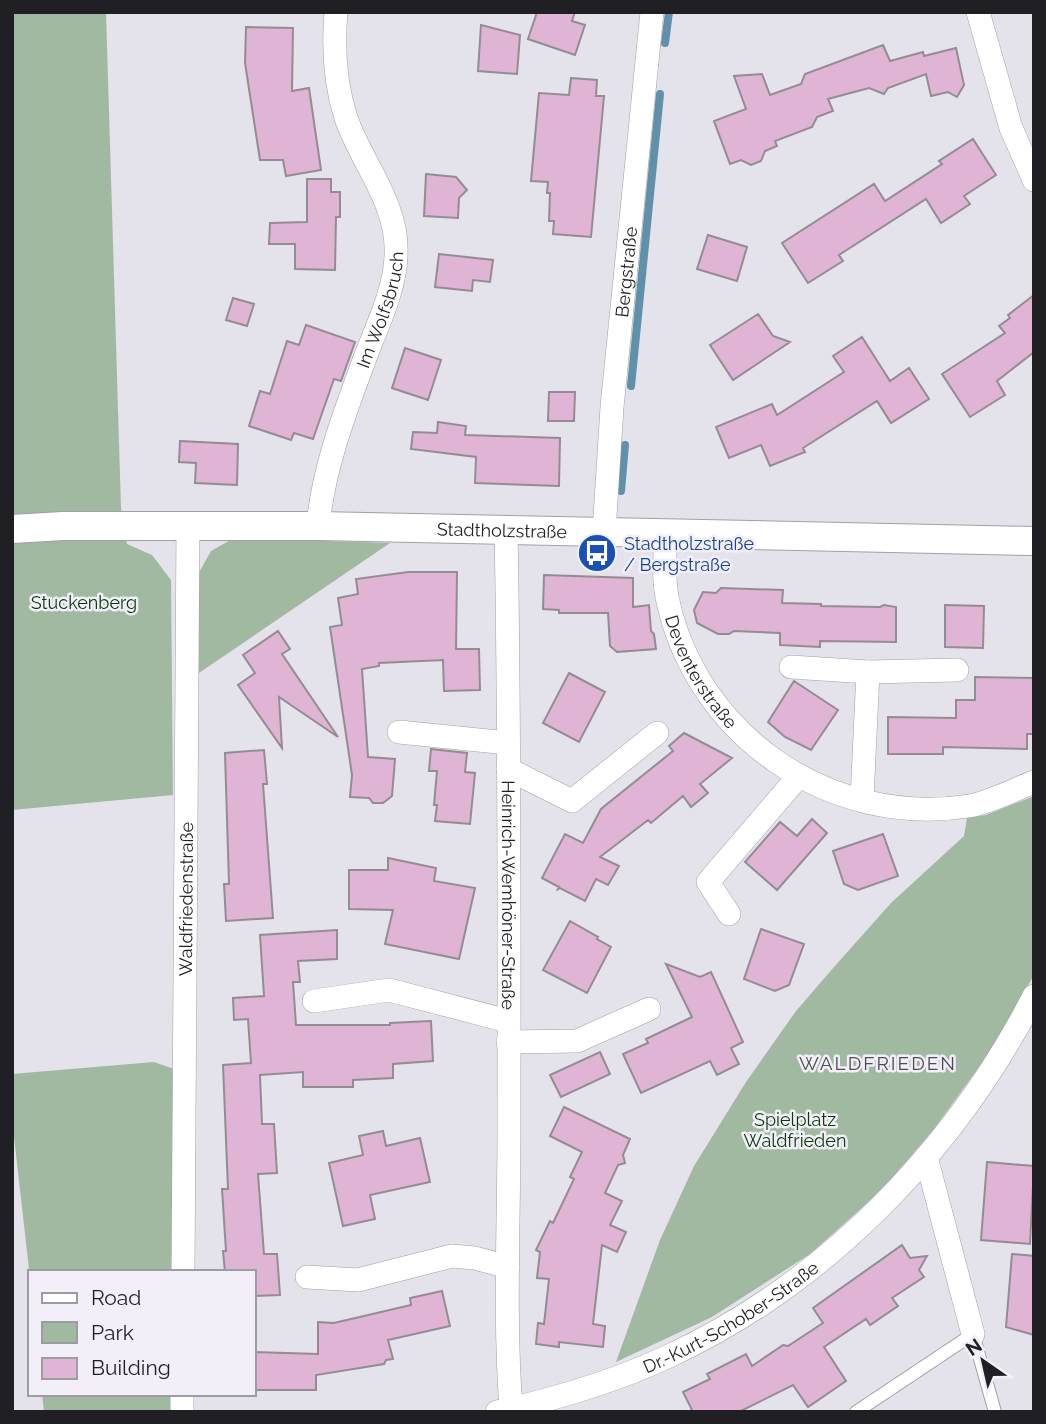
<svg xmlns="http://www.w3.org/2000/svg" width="1046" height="1424" font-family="Raleway,sans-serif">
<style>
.green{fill:#a2b9a1}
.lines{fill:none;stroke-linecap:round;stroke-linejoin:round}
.stream{stroke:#6191aa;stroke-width:8}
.building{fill:#e0b4d4;stroke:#948c92;stroke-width:2}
.service-casing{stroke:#a19fa8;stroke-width:14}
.minor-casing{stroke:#a19fa8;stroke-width:24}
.tertiary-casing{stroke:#a19fa8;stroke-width:30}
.service{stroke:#fff;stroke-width:12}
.minor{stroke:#fff;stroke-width:23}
.tertiary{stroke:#fff;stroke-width:28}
.labels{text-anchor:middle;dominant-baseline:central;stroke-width:5;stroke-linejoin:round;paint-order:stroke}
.street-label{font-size:18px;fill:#201f23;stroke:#f2eff9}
.transit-label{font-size:18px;fill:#164399;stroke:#f2eff9;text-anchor:start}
.park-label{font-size:18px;fill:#073c0a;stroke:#f2eff9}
.neighbourhood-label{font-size:19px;letter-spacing:2px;fill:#4e4c54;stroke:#f2eff9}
</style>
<rect width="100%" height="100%" fill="#e4e2eb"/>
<path class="green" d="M12 12H106L121 508 127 544 152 555 171 580 173 795 12 810Z
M234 538 390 543 196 675 197 576 211 551Z
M1034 796V975L992 1049 934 1129 882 1190 810 1254 712 1317 616 1362 660 1240 694 1166 746 1082 796 1011 834 967 891 903 964 836 967 818 986 815Z
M154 1062 174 1069 172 1272H30V1278L12 1119V1074Z
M42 1394H172L171 1412H44Z"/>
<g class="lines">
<path class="stream" d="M665 43 669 12
M631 386 660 94
M621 491 625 445"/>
</g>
<path class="building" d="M537 12H575L572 21 585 25 575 55 528 39Z
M481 25 520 35 517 74 478 71Z
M246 27 293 28 292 91 309 88 321 170 286 176 283 160H260L245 63Z
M883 45 890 61 923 52 924 56 956 48 964 85 957 97 948 92 931 96 926 74 888 88 884 94 869 88 828 99 833 111 817 117 812 127 775 141 777 146 765 151 761 161 751 165 741 160 730 164 714 121 746 109 734 76 762 74 770 95 801 84 805 74Z
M571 78 597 80 596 96H604L591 237 553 234 554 221H549L550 193H547L548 182 531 181 539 93 569 95Z
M973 139 996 175 964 196 970 204 941 223 926 199 839 255 843 261 808 283 782 243 874 184 885 201 942 164 939 161Z
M426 174 456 177 467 190 459 198 458 218 424 216Z
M307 179H331V192H340V217H336L335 270 295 269V244H269L270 223 307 222Z
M708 235 747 247 737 281 697 269Z
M439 254 493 260 490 282 473 280 472 291 435 287Z
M1034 295V352L997 381 1005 395 970 417 942 374 1005 333 999 326 1010 318 1008 315Z
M233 298 254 304 247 326 226 320Z
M758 314 773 336 790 342 733 380 710 345Z
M306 325 355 342 341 381 334 379 313 439 294 433 291 440 249 426 260 391 270 394 287 341 299 345Z
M862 337 890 381 909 368 929 399 891 423 877 401 803 448 805 452 770 466 761 445 729 458 716 427 772 404 777 415 844 372 833 356Z
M405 348 441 360 428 400 392 388Z
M549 392H575L574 421H548Z
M438 422 466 426 465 435 560 438 559 486 475 483 476 457 411 449 413 432 437 433Z
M180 441 238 444 237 485 195 483 196 463 179 462Z
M408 572H457L456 649H479L480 690 444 691 443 660 379 663V666L362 669 368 757 395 759 392 796 383 803H373L369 798 350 797 352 775 330 627 342 625 338 598 358 594 356 579Z
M544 575 633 578V607L649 605 651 631 654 634 656 649 617 652 610 646 608 613H559V610L543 609Z
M721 588 783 590 782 603 821 604V606L880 607 884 605 896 607V642L820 641V647L780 645V633L734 631 729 634H718L697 623 694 610 703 592 716 593Z
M945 605 984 606 983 648 945 647Z
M278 631 290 649 282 654 338 737 279 697 282 748 238 685 255 673 243 655Z
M569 673 605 692 579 742 543 723Z
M975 677 1034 678V734H1027V749L943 747V754H888V717L956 718V700H975Z
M794 681 838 710 811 750 785 737 768 722Z
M684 733 732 758 700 784 708 793 691 807 683 796 651 823 648 820 600 857 619 866 608 885 596 879 585 901 560 888 558 889 559 887 542 878 565 834 583 843 601 809 673 751 669 746Z
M431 749 467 753 465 772 475 773 470 824 435 821 437 805H434L437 771H429Z
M264 750 267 784H263L273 918 226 921 224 884H229L225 753Z
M812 819 827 833 777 890 745 862 780 822 797 836Z
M883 834 898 876 858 890 844 884 833 851Z
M388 858 436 868 434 881 475 888 459 959 385 944 393 910 349 909V870H388Z
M570 921 598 937 597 939 611 947 587 993 543 970Z
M761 929 804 944 789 985 775 991 744 979Z
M337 930V959L298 961 300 982H293L296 1025H390V1023L431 1021 433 1061 393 1064V1078L353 1080V1087H303V1072L260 1075 262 1124H274L277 1173 258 1174 264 1254H277L280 1295 254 1296V1272H225L223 1251H226L222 1189H228L223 1065 251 1063 248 1019 234 1020 233 998 264 996 260 935Z
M666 964 700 977 711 972 743 1042 731 1048 739 1064 717 1075 710 1061 641 1093 623 1054 648 1043 646 1039 692 1017Z
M600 1052 610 1074 561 1097 550 1075Z
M564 1107 630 1139 623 1155 625 1163 618 1165 605 1193 622 1201 610 1225 626 1232 617 1252 602 1245 593 1324 605 1326 603 1347 559 1342V1347L536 1344 538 1323 544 1324 549 1279 537 1278 540 1252 536 1250 550 1221 553 1223 574 1179 570 1177 582 1152 550 1136Z
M383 1131 386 1146 420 1138 430 1182 370 1195 375 1219 343 1226 329 1163 363 1155 359 1136Z
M987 1162 1034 1166 1030 1244 981 1240Z
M902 1245 910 1258 927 1256 919 1270 924 1277 892 1298 898 1306 870 1325 866 1319 824 1347 846 1381 808 1407 793 1385 739 1412H693L683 1392 710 1379 707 1374 746 1354 752 1366 783 1345 788 1346 823 1323 813 1308Z
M1012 1254 1034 1256V1335L1006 1327Z
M442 1291 450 1326 388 1340 393 1359 386 1360 384 1364 316 1375V1390H254V1352L318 1354V1322L334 1323 411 1305 410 1298Z"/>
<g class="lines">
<g class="service-casing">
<path id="service" d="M856 1412 973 1334 995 1412"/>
</g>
<g class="minor-casing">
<g id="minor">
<path d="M978 12 1011 128 1034 180"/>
<path id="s1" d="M318 526C323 469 345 412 365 358 377 326 395 290 396 256 399 204 362 164 346 118 335 84 333 47 336 12"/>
<path id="s2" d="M506 531C510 730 509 929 509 1128 509 1222 504 1316 511 1409"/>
<path id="s3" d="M604 532 612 407 652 12"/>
<path id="s4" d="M666 533C665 554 663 576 667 597 695 735 830 828 969 806 991 802 1013 790 1034 782"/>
<path d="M791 667 868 672 957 670"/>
<path d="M399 732 508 743"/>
<path d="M508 769 572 801 657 733"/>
<path d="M862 799 868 672"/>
<path d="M729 914 708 882 798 777"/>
<path d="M314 1001 389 990 508 1021"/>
<path d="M508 1042 577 1041 649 1009"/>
<path d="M926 1157 973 1334"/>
<path id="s5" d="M183 1272 188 526"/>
<path d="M307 1277 358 1280 452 1256 475 1258 508 1267"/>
<path d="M182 1412V1394"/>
<path id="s6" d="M497 1412C555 1399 614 1382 669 1356 826 1283 955 1150 1034 996"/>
</g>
</g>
<g class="tertiary-casing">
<g id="tertiary">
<path id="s7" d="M12 529 63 526H318L1034 541"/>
</g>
</g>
<use href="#service" class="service"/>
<use href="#minor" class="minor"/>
<use href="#tertiary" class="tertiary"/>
</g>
<defs>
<g id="bus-disc" transform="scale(2.0125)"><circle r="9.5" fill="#1a4fb4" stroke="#f2eff9"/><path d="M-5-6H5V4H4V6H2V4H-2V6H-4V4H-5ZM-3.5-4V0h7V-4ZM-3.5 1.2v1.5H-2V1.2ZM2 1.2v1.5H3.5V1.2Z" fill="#fff"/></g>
</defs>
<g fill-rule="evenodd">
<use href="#bus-disc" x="597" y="553"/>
</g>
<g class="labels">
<g class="street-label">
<text stroke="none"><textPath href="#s3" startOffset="261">Bergstraße</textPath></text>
<text stroke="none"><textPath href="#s1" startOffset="226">Im Wolfsbruch</textPath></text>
<text stroke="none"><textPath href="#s7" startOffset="490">Stadtholzstraße</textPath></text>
<text stroke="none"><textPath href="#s4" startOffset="147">Deventerstraße</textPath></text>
<text stroke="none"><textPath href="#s2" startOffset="364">Heinrich-Wemhöner-Straße</textPath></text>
<text stroke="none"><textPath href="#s5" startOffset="373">Waldfriedenstraße</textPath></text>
<text stroke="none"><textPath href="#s6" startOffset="254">Dr.-Kurt-Schober-Straße</textPath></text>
</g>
<g class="transit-label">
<text x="624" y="543">Stadtholzstraße<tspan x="624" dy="21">/ Bergstraße</tspan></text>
</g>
<g class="park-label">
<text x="84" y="602">Stuckenberg</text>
<text x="795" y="1119">Spielplatz<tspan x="795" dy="21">Waldfrieden</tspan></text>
</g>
<g class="neighbourhood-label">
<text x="878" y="1063">WALDFRIEDEN</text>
</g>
</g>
<rect width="1046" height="1424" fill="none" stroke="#201f23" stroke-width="28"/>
<rect x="28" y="1270" width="228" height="126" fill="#f2eff9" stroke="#9e9ca3" stroke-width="2"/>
<rect x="42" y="1293" width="35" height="10" fill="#ffffff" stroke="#9e9ca3" stroke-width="2"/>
<text x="91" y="1305" font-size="21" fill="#201f23">Road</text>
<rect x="42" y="1322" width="35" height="21" fill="#a2b9a1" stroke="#9e9ca3" stroke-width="2"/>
<text x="91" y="1340" font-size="21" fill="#201f23">Park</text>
<rect x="42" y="1358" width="35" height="21" fill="#e0b4d4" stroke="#9e9ca3" stroke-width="2"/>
<text x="91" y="1375" font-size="21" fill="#201f23">Building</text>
<g transform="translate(983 1361) rotate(326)" stroke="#f2eff9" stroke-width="5" paint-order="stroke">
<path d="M0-5L12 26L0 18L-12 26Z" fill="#201f23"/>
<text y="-10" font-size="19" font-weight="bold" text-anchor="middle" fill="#201f23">N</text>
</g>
</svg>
